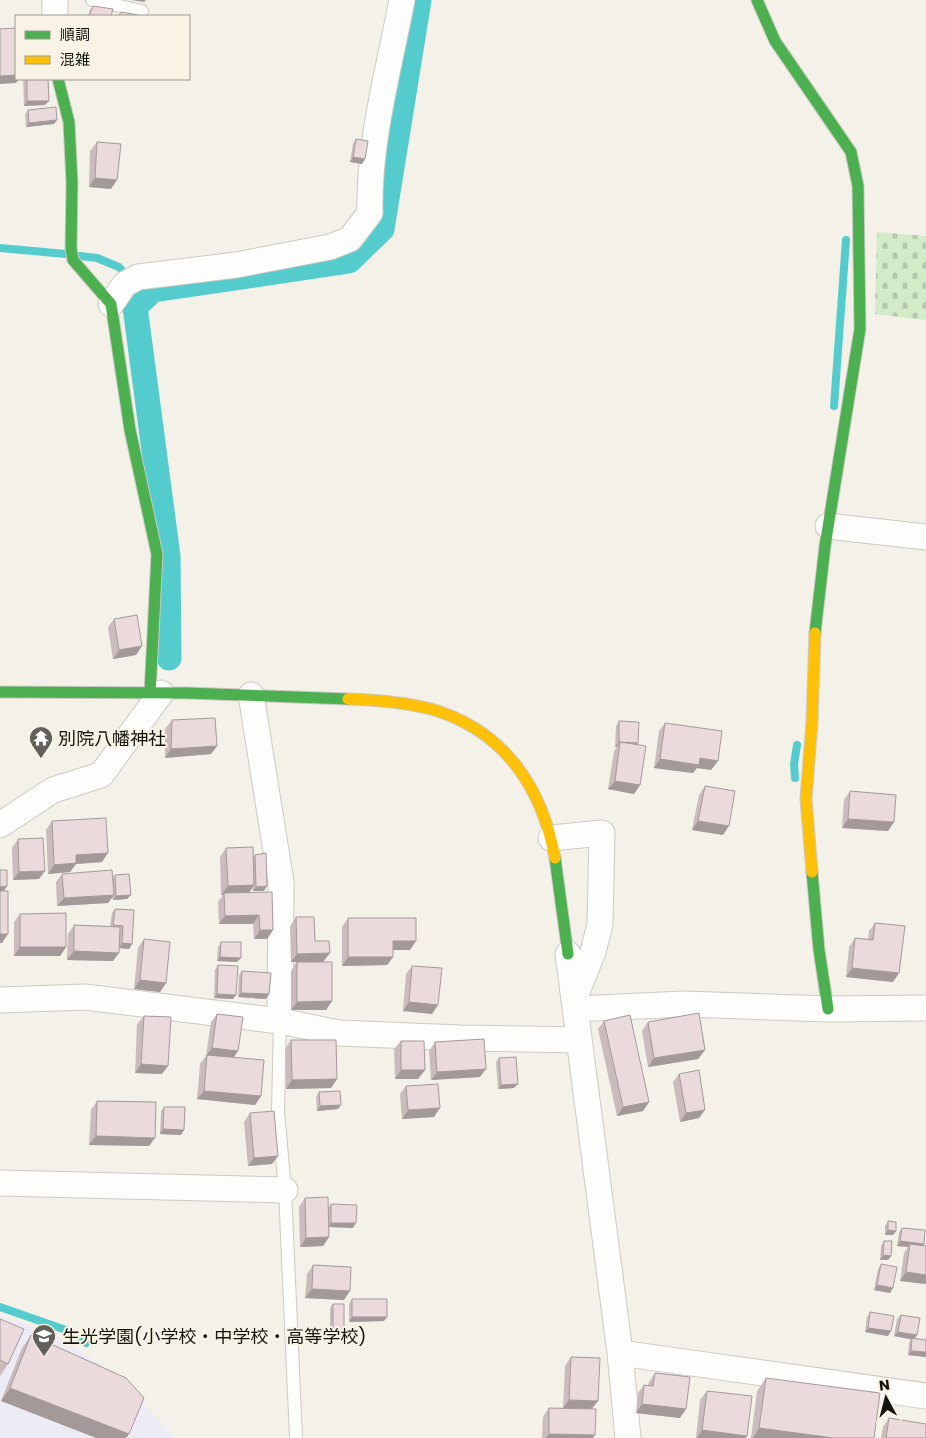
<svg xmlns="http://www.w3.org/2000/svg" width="926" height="1438" font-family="Poppins,'Noto Sans JP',sans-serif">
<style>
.education{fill:#edebf4}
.cemetery{fill:url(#cemetery-stones)}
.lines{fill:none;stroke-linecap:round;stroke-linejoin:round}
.stream{stroke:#54cccd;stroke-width:8}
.canal{stroke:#54cccd;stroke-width:25}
.lane-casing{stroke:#cccac3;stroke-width:14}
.street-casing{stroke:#cccac3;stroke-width:27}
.fast-casing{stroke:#cccac3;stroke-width:13}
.slow-casing{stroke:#cccac3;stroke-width:13}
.lane{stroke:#fdfdfc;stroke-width:12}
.street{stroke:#fdfdfc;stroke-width:25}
.fast{stroke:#4caf50;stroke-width:11}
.slow{stroke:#ffc107;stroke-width:11}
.wall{fill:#cabbbc}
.shaded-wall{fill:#a49999}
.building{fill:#ebdadb;stroke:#a49999}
.labels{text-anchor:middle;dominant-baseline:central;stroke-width:4;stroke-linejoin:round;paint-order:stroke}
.poi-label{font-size:18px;fill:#14120d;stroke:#f8f3e4;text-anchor:start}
</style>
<defs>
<pattern id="cemetery-stones" width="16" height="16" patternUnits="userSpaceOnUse" patternTransform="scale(1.25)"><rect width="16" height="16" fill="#d2ecca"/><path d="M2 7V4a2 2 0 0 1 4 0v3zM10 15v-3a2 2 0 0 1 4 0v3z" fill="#b3c9ac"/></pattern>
</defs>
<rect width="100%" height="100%" fill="#f4f1e8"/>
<path class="education" d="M0 1316 55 1334 122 1379 175 1438H0Z"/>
<path class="cemetery" d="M877 232 926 236V320L875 314Z"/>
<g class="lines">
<path class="stream" d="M0 248 66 254
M80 256 97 258 119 267 145 297
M834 406 846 240
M795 778 794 764 797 745
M0 1307 66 1330 86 1343"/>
<path class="canal" d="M169 658 168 556 135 307 153 290 349 261 382 229 419 0"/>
<g class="lane-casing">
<path id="lane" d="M92 0 142 11
M280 1021 278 1111 285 1190 296 1438"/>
</g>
<g class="street-casing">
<path id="street" d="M55 16V0
M111 304 125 284 138 277 236 265 330 247 350 239 370 213C368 143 389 69 402 0
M828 526 926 537
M251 695 281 882 280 1021
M0 825 53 790 101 775 161 693
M551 838 602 833 600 924 593 952 574 999
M568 954 620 1353 628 1438
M0 1000 85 997 280 1021 339 1033 460 1038 579 1040
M575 1009 684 1004 828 1009 926 1008
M0 1183 285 1190
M620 1353 926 1396"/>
</g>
<g class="fast-casing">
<path id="fast" d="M757 0 775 41 851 152 858 186 860 329 825 546 815 633
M58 79 69 122 72 183 71 248 73 260 111 304 130 430 157 554 150 693
M0 692 187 693 348 699
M555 858 568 954
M812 872 819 950 828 1009"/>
</g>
<g class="slow-casing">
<path id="slow" d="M348 699C376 700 404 702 431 709 504 730 542 787 555 858
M812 872 806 799 812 722 815 633"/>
</g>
<use href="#lane" class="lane"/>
<use href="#street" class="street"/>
<use href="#fast" class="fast"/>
<use href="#slow" class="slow"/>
</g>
<path class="wall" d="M93 6 111 16H88L90 10Z
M23 79H48L45 105 24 106Z
M28 110 54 124 26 127 25 114Z
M356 139 365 159 362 164 350 162 353 144Z
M97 142 111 189 89 187 90 151Z
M114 619 136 655 113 659 108 627Z
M172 720 217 746 211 754 165 758V729Z
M619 721 638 743 637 745 640 785 634 794 608 789 614 751 617 747H615L616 726Z
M665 723 718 761 711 770 697 768 693 773 654 768 659 731Z
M705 786 723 835 692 830 699 795Z
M850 791 888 831 842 828 844 800Z
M52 821 102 862 76 864 70 872 48 874 46 830Z
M18 839 39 879 13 880 12 848Z
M226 848 253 857 255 855 264 891H253V888L249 892 273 930 267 939H254L253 924H219L218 902 223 895H221L220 857Z
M62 874 113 877 115 875 131 895 127 899 113 900 112 897 108 903 57 906 56 882Z
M115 909 132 944 129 949 119 948 113 961 67 960 68 934 74 925 110 926 112 913Z
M20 914 66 947 60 956H14V922Z
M296 917 315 941 330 953 323 962 332 1001 326 1010H291V971L296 962H291L290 926Z
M348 918 410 950H393V957L387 965 342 966V927Z
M875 923 893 982 846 977 849 947 855 938 868 939 869 931Z
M144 939 166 983 160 992 134 989 138 948Z
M221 942 237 962 217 961 218 947Z
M218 965 233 999 214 998 215 970Z
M412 966 432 1014 403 1011 406 974Z
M242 971 269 994 266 999 238 997 239 975Z
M217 1014 234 1058 261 1096 255 1105 197 1099 200 1064 206 1056 211 1022Z
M144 1016 162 1074 135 1073 137 1024Z
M604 1021 649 1102 643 1111 617 1116 598 1029Z
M648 1022 705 1050 698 1059 648 1067 642 1031Z
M291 1040 337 1079 331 1088 286 1089 285 1049Z
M401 1041 425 1070 418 1079H395L394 1049Z
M435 1042 480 1077 431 1080 429 1051Z
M499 1058 514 1088 498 1089 496 1062Z
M679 1074 699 1118 680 1122 673 1082Z
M406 1086 434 1117 402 1119 400 1094Z
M319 1092 338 1109 317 1111 316 1097Z
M97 1101 149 1146 89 1145 91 1110Z
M164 1107 181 1135 160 1134 161 1111Z
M250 1113 278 1156 272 1164 248 1166 244 1122Z
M305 1198 328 1208 331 1204 353 1228 329 1227V1237L323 1246 300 1247 299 1207Z
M888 1221 896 1231 893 1235H885V1226Z
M902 1228 924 1244 923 1246H926V1284L900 1281 904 1253 908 1247 897 1246 899 1232Z
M884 1241 891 1256 888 1260H880L881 1246Z
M881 1264 890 1293 874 1290 878 1269Z
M313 1265 344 1300 305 1298 307 1274Z
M352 1299 384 1321 349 1322V1304Z
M333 1304 344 1331 341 1335H330V1308Z
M870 1312 888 1336 865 1332 867 1317Z
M901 1315 917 1335 914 1338 926 1340V1357L908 1355 909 1343 911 1339 894 1336 897 1319Z
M0 1319 8 1364 0 1376Z
M31 1335 126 1378 1 1401 22 1348Z
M571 1357 598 1401 592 1409 593 1438H542L543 1417 549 1408H563L565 1366Z
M655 1373 680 1418 636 1413 638 1393 644 1385H648L649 1382Z
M766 1378 874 1438H751L757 1391Z
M707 1391 745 1438H696L700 1400Z
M889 1418 926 1438H881L883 1427Z"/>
<path class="shaded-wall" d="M131 0H146L144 2Z
M16 75V79H19L16 83 0 84V76Z
M27 101H49L45 105 24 106Z
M57 120 54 124 26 127 29 123Z
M353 157 365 159 362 164 350 162Z
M95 178 117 180 111 189 89 187Z
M142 646 136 655 113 659 119 650Z
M619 742 638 743 635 748 620 742 617 747H615Z
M217 746 211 754 165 758 171 749Z
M700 758 718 761 711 770 697 768 693 773 654 768 660 759Z
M615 781 640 785 634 794 608 789Z
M848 819 894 822 888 831 842 828Z
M698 821 729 826 723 835 692 830Z
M108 853 102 862 76 864 70 872 48 874 54 865 76 855Z
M45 871 39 879 13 880 19 872Z
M254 885 248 894 224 893 223 895H221L228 886Z
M7 886 4 891H0V887Z
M267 886 264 891H253L256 887Z
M114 895 108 903 57 906 64 898Z
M131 895 127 899 113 900 116 896Z
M259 915 253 924H219L225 916Z
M260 930H273L267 939H254Z
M0 934H8L2 943H0Z
M393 941H416L410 950H387Z
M122 943 132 944 129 949 119 948Z
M20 947H66L60 956H14Z
M74 951 119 953 113 961 67 960Z
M330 953 323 962H291L297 954Z
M220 957 241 958 237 962 217 961Z
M348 957H393L387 965 342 966Z
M852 968 899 973 893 982 846 977Z
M140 980 166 983 160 992 134 989Z
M241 993 269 994 266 999 238 997Z
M217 994 236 995 233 999 214 998Z
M332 1001 326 1010H291L297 1002Z
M409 1002 438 1005 432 1014 403 1011Z
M212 1048 238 1051 232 1060 206 1056Z
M705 1050 698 1059 648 1067 654 1058Z
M141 1064 168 1066 162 1074 135 1073Z
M486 1069 480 1077 431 1080 437 1072Z
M401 1070H425L418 1079H395Z
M337 1079 331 1088 286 1089 292 1080Z
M518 1084 514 1088 498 1089 501 1085Z
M204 1091 261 1096 255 1105 197 1099Z
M649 1102 643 1111 617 1116 623 1107Z
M341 1105 338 1109 317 1111 320 1106Z
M440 1108 434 1117 402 1119 408 1110Z
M705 1110 699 1118 680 1122 686 1113Z
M163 1129 184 1130 181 1135 160 1134Z
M96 1136 155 1138 149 1146 89 1145Z
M278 1156 272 1164 248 1166 254 1158Z
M331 1223H356L353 1228 328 1227Z
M888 1230 896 1231 893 1235H885Z
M329 1237 323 1246 300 1247 306 1238Z
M900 1241 924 1244 921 1248 910 1244 908 1247 897 1246Z
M883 1255 891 1256 888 1260H880Z
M906 1272 926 1275V1284L900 1281Z
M877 1285 893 1288 890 1293 874 1290Z
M312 1289 350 1291 344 1300 305 1298Z
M352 1317H387L384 1321 349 1322Z
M868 1328 891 1331 888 1336 865 1332Z
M333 1330 344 1331 341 1335H330Z
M898 1332 917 1335 914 1340 894 1336Z
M911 1351 926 1352V1357L908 1355Z
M10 1388 129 1434 126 1438H96L1 1401Z
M569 1400 598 1401 591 1409 563 1408Z
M642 1404 686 1409 680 1418 636 1413Z
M759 1428 834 1438H753Z
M702 1430 747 1436 745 1438H697Z
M549 1434 595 1435 593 1438H546Z"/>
<path class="building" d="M93 6 113 9 111 16H89Z
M121 12 138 15V16H119Z
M16 28V75L0 76V29Z
M27 79H48L49 101H27Z
M56 107 57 120 29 123 28 110Z
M356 139 368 141 365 159 353 157Z
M97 142 121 144 117 180 95 178Z
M137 615 142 646 119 650 114 619Z
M215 718 217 746 171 749 172 720Z
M619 721 639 722 638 743 619 742Z
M665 723 722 731 718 761 700 758 699 765 660 759Z
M620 742 646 746 640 785 615 781Z
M705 786 735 791 729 826 698 821Z
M850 791 896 795 894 822 848 819Z
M106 818 108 853 76 855V863L54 865 52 821Z
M43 838 45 871 19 872 18 839Z
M253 847 254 885 228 886 226 848Z
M266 853 267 886 256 887 255 855Z
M0 870H7V886L0 887Z
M112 870 114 895 64 898 62 874Z
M129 874 131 895 116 896 115 875Z
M0 891H8V934H0Z
M272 892 273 930H260L259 915 225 916 224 893Z
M115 909 134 910 132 944 122 943 123 926 113 925Z
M66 913V947H20V914Z
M296 917H314L315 941H329L330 953 297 954Z
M348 918H416V941H393V957H348Z
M875 923 905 926 899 973 852 968 855 938 873 940Z
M74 925 120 927 119 953 74 951Z
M144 939 170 942 166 983 140 980Z
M221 942H241V958L220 957Z
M297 962H332V1001L297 1002Z
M218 965 238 966 236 995 217 994Z
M412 966 442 968 438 1005 409 1002Z
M242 971 271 973 269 994 241 993Z
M699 1013 705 1050 654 1058 648 1022Z
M217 1014 243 1017 238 1051 212 1048Z
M630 1015 649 1102 623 1107 604 1021Z
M144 1016 171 1017 168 1066 141 1064Z
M484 1039 486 1069 437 1072 435 1042Z
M291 1040H336L337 1079 292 1080Z
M401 1041H424L425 1070H401Z
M207 1055 264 1060 261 1096 204 1091Z
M516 1057 518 1084 501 1085 499 1058Z
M699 1070 705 1110 686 1113 679 1074Z
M438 1084 440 1108 408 1110 406 1086Z
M340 1091 341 1105 320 1106 319 1092Z
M97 1101 156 1102 155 1138 96 1136Z
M164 1107H185L184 1130 163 1129Z
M274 1111 278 1156 254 1158 250 1113Z
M328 1197 329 1237 306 1238 305 1198Z
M331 1204 357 1205 356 1223H331Z
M888 1221 896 1222V1231L888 1230Z
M902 1228 925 1230 924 1244 900 1241Z
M884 1241H892L891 1256 883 1255Z
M910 1244 926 1246V1275L906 1272Z
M881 1264 897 1267 893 1288 877 1285Z
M313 1265 351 1267 350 1291 312 1289Z
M352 1299H387V1317H352Z
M333 1304H344V1331L333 1330Z
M870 1312 894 1316 891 1331 868 1328Z
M901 1315 920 1318 917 1335 898 1332Z
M0 1319 24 1329 8 1364 0 1360Z
M31 1335 126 1378 144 1398 129 1434 10 1388Z
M912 1338 926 1340V1352L911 1351Z
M571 1357 600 1358 598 1401 569 1400Z
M655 1373 690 1377 686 1409 642 1404 644 1385 653 1386Z
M766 1378 880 1393 874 1438H834L759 1428Z
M707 1391 752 1396 747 1436 702 1430Z
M549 1408 596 1409 595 1435 549 1434Z
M889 1418 926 1424V1438H886Z"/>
<defs>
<g id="temple-pin" transform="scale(1.25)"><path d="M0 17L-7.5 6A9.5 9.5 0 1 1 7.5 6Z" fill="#62605a" stroke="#f8f3e4"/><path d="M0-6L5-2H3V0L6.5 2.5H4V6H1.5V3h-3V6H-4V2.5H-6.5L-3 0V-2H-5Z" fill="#fff"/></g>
<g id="school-pin" transform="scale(1.25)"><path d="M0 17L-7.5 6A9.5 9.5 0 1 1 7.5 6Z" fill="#62605a" stroke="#f8f3e4"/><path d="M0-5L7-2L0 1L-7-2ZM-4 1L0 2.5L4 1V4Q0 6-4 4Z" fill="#fff"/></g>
</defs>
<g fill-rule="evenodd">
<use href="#temple-pin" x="41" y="738"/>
<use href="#school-pin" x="44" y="1336"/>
</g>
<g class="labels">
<g class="poi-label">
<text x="58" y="738">別院八幡神社</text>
<text x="62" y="1336">生光学園(小学校・中学校・高等学校)</text>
</g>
</g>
<rect x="15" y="15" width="175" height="65" fill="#f8f3e4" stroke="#9d998e"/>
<rect x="25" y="31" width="25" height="8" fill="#4caf50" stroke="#9d998e"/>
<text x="60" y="40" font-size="15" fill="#14120d">順調</text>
<rect x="25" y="56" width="25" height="8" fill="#ffc107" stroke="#9d998e"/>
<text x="60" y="65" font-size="15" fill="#14120d">混雑</text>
<g transform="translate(886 1398) rotate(353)" stroke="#f8f3e4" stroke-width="4" paint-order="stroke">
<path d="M0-4L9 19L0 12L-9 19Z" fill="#14120d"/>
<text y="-8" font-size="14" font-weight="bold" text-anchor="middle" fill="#14120d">N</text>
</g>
</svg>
